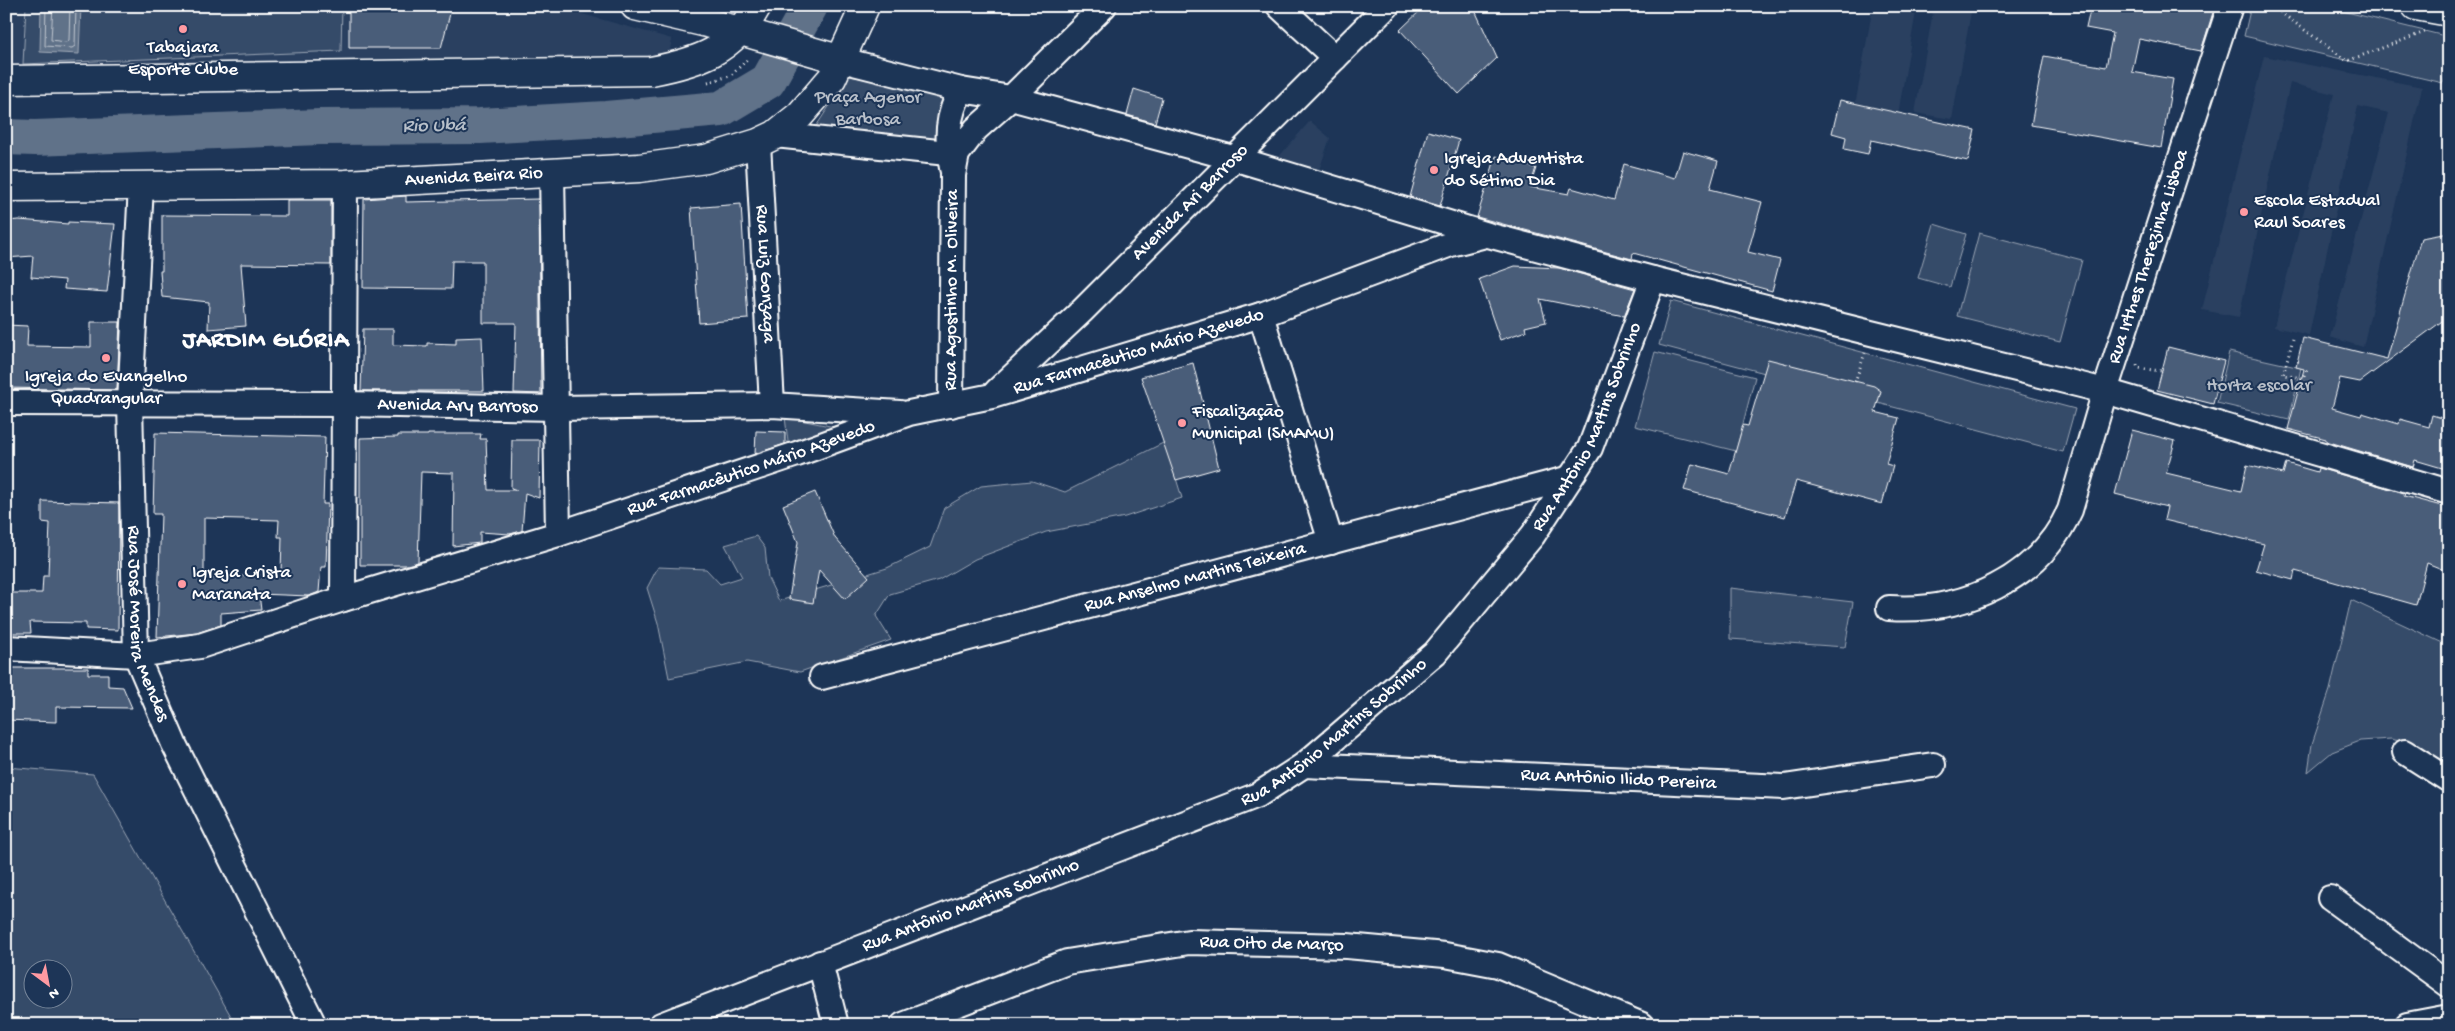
<svg xmlns="http://www.w3.org/2000/svg" width="2455" height="1031" font-family="'Gochi Hand',sans-serif">
<style>
.built{fill:#2a4161}
.green{fill:#364b69;stroke:#9aa5b4;fill-rule:evenodd}
.water{fill:#617289;stroke:#a0aab8}
.lines{fill:none;stroke-linecap:round;stroke-linejoin:round}
.shore{stroke:#c0c7d0;stroke-width:1}
.river{stroke:#617289;stroke-width:36}
.building{fill:#4a5d79;stroke:#fff;fill-rule:evenodd}
.minor-casing{stroke:#fff;stroke-width:28}
.tertiary-casing{stroke:#fff;stroke-width:31}
.secondary-casing{stroke:#fff;stroke-width:31}
.path{stroke:#fff;stroke-width:3;stroke-dasharray:1 4;stroke-linecap:butt}
.minor{stroke:#1d3557;stroke-width:24}
.tertiary{stroke:#1d3557;stroke-width:28}
.secondary{stroke:#1d3557;stroke-width:28}
.poi-dot{fill:#ff9aa2;stroke:#1d3557;stroke-width:2}
.labels{text-anchor:middle;dominant-baseline:central;stroke-width:4;stroke-linejoin:round;paint-order:stroke}
.poi-label{font-size:19px;fill:#fff;stroke:#1d3557;text-anchor:start}
.park-label{font-size:19px;fill:#b9c0ca;stroke:#1d3557}
.street-label{font-size:19px;fill:#fff;stroke:#1d3557}
.water-label{font-size:20px;font-style:italic;fill:#b8c0ca;stroke:#1d3557}
.district-label{font-size:24px;font-weight:bold;letter-spacing:1px;fill:#fff;stroke:#1d3557}
</style>
<rect width="100%" height="100%" fill="#1d3557"/>
<filter id="ink" filterUnits="userSpaceOnUse"><feTurbulence type="fractalNoise" baseFrequency=".02" numOctaves="2"/><feDisplacementMap in="SourceGraphic" scale="10" xChannelSelector="R" yChannelSelector="G"/><feConvolveMatrix kernelMatrix="1 2 1 2 8 2 1 2 1" color-interpolation-filters="sRGB"/></filter>
<g filter="url(#ink)">
<path class="built" d="M6 6H553L672 39 668 60 6 74Z
M1873 6H1917L1898 114 1855 106Z
M1934 6H1972L1952 119 1915 113Z
M2264 56 2422 87 2363 347 2330 337 2389 113 2358 106 2309 335 2274 327 2334 94 2290 83 2239 317 2202 310Z
M1310 121 1330 138 1315 182 1270 167Z"/>
<path class="green" d="M26 6H342L341 51 23 64Z
M2251 6H2322L2449 37V59L2443 83 2244 36Z
M849 76 944 93 942 144 811 134Z
M1934 224 1966 234 1950 287 1918 278Z
M1979 233 2082 260 2060 342 1957 316Z
M1671 301 2075 409 2063 452 1659 345Z
M1655 352 1755 377 1736 451 1635 426Z
M2229 352 2301 368 2289 420 2217 403Z
M785 417 840 428 789 450Z
M1165 442 1182 498 1125 517 1046 532 975 559 939 580 890 594 876 616 891 640 800 672 747 662 669 678 658 623 647 588 658 567 706 569 720 584 742 577 725 545 756 536 765 548 768 578 779 601 887 568 930 547 944 508 981 486 1032 481 1065 492Z
M1730 588 1853 602 1845 647 1730 639Z
M2351 600 2449 646V764L2420 746 2391 739 2360 741 2332 752 2308 772 2312 744 2330 690Z
M6 767 93 774 236 1025H6ZM32 968H62V998H32Z"/>
<path class="water" d="M41 6H81L79 54 40 52Z"/>
<g class="lines">
<path class="shore" d="M46 6 45 46 72 48 75 46 76 6
M53 6 51 40 66 42 69 40 70 6"/>
<path class="river" d="M6 137 35 138 320 127 480 126 606 119 721 109 768 81 810 6"/>
</g>
<path class="building" d="M349 6H452L441 48H349Z
M1425 6H1473L1497 58 1459 94 1400 30Z
M2091 6H2215L2201 51 2139 39 2132 72 2173 79 2161 148 2031 125 2044 56 2106 67 2113 33 2086 28Z
M1134 89 1162 98 1155 123 1127 115Z
M1840 100 1975 130 1968 161 1871 140 1868 154 1844 149 1846 137 1832 133Z
M1428 131 1459 140 1440 206 1410 197Z
M1683 151 1718 161 1710 189 1762 202 1748 252 1780 260 1772 291 1633 253 1632 259 1477 217 1496 156 1536 168 1530 187 1569 194 1571 188 1614 200 1624 164 1675 178Z
M406 196V202L539 199 541 394 514 393 516 323H483V261H452L451 289 363 288 364 199Z
M287 200H331V265L241 264 246 326 208 329 209 302 162 297 160 271H162V215L287 216Z
M741 204 748 319 699 323 691 208Z
M19 220 68 224V222L115 224 107 292 64 289 65 280 31 277 33 256 6 258V221Z
M2449 233V316L2360 382 2340 378 2332 408 2361 416 2362 413 2399 424 2400 419 2429 427 2432 415 2449 420V470L2415 460 2413 467 2326 441V439L2288 429 2304 369 2296 367 2303 338 2387 359 2421 238Z
M1515 266 1559 268 1635 289 1624 316 1540 299 1546 322 1525 327 1526 331 1500 340 1479 279Z
M91 322H120L117 390 6 388V325L28 326 27 346 91 347Z
M363 329H393V345L427 346V343L456 344V338L482 337 484 391H361Z
M2168 347 2224 361 2213 404 2157 390Z
M1768 359 1874 386 1881 391 1875 412 1899 418 1886 464 1893 466 1882 504 1796 481 1785 517 1684 490 1692 464 1729 474 1743 425 1748 426Z
M1193 363 1219 468 1176 480 1141 377Z
M2132 430 2175 441 2166 473 2241 491 2247 465 2283 474 2286 463 2317 472 2318 468 2405 493 2404 496 2449 508V572L2427 563 2416 605 2295 571 2293 580 2256 570 2264 544 2164 520 2167 507 2115 494Z
M756 431 785 432V444L755 454Z
M155 433 325 437 323 504H328L326 567H321L319 592 309 596 259 594 261 610 221 613V625L197 633 157 637 161 514H153ZM204 518 279 520 278 537H282L281 573 206 579V572H204Z
M428 434H481L480 439H486L488 490H517L511 488 512 440H540L539 498 525 493 522 531 510 534 480 532V543L453 546 454 473 421 472 418 562 407 565H360V438L398 437V435H428Z
M815 492 835 538 869 577 845 599 819 570 813 603 789 599 798 542 783 505Z
M42 501 119 503 118 630 86 629V623L30 622 31 633H6V593H42L43 576H48L50 523 42 522Z
M7 668H88V674H108V686L123 687 132 708 56 707V722L6 720Z"/>
<g class="lines">
<g class="minor-casing">
<g id="minor">
<path d="M1279 6 1335 58"/>
<path d="M842 60 961 90 1011 98 1233 158 1488 235 1653 279 2105 391 2449 492"/>
<path d="M775 135 957 154"/>
<path id="s1" d="M758 143 772 405"/>
<path d="M952 168C946 138 947 116 961 90"/>
<path d="M552 172 558 534"/>
<path id="s2" d="M141 185 130 403 136 655 174 744 314 1025"/>
<path d="M1261 315 1331 542"/>
<path id="s3" d="M997 391 1082 311 1387 6"/>
<path id="s4" d="M6 403 344 404 556 408 772 405 900 413"/>
<path id="s5" d="M951 405 953 175 957 154 976 129 1011 98 1104 6"/>
<path d="M343 599 345 184"/>
<path id="s6" d="M1889 608C1963 613 2039 579 2070 510L2105 391 2230 6"/>
<path id="s7" d="M6 648 136 655 200 646 343 599 558 534 797 454 909 413 992 396 1261 315 1451 244 1486 235"/>
<path id="s8" d="M822 677 1570 478"/>
<path d="M2405 752 2449 780"/>
<path id="s9" d="M1304 765 1784 787 1933 765"/>
<path d="M2330 898 2449 985"/>
<path d="M820 963 836 1025"/>
<path id="s10" d="M661 1025 1258 795 1304 765 1435 653 1533 535 1590 448 1653 279"/>
<path id="s11" d="M903 1025 1067 962 1189 942 1347 946 1445 955 1498 965 1642 1025"/>
<path d="M2407 1025 2449 1017"/>
</g>
</g>
<g class="tertiary-casing">
<path id="tertiary" d="M635 6 741 31 842 60"/>
</g>
<g class="secondary-casing">
<g id="secondary">
<path d="M2416 6 2449 12"/>
<path d="M6 80 651 71C698 62 733 51 757 6"/>
<path id="s12" d="M6 187 345 184 639 168 706 159 758 143 775 135 800 115 832 78 865 6"/>
</g>
</g>
<path class="path" d="M2272 6 2347 61 2425 32
M708 82 730 76 749 58
M2293 339 2283 375 2303 378 2307 370
M2137 365 2138 368 2161 371
M1855 382 1865 353"/>
<use href="#minor" class="minor"/>
<use href="#tertiary" class="tertiary"/>
<use href="#secondary" class="secondary"/>
</g>
</g>
<g class="poi-dot">
<circle cx="183" cy="29" r="5"/>
<circle cx="1434" cy="170" r="5"/>
<circle cx="2244" cy="212" r="5"/>
<circle cx="106" cy="358" r="5"/>
<circle cx="1182" cy="423" r="5"/>
<circle cx="182" cy="584" r="5"/>
</g>
<g class="labels">
<g class="poi-label">
<text x="183" y="48" text-anchor="middle">Tabajara<tspan x="183" dy="22">Esporte Clube</tspan></text>
<text x="1444" y="159">Igreja Adventista<tspan x="1444" dy="22">do Sétimo Dia</tspan></text>
<text x="2254" y="201">Escola Estadual<tspan x="2254" dy="22">Raul Soares</tspan></text>
<text x="106" y="377" text-anchor="middle">Igreja do Evangelho<tspan x="106" dy="22">Quadrangular</tspan></text>
<text x="1192" y="412">Fiscalização<tspan x="1192" dy="22">Municipal (SMAMU)</tspan></text>
<text x="192" y="573">Igreja Crista<tspan x="192" dy="22">Maranata</tspan></text>
</g>
<g class="park-label">
<text x="868" y="98">Praça Agenor<tspan x="868" dy="22">Barbosa</tspan></text>
<text x="2259" y="386">Horta escolar</text>
</g>
<g class="street-label">
<text stroke="none"><textPath href="#s12" startOffset="468">Avenida Beira Rio</textPath></text>
<text stroke="none"><textPath href="#s3" startOffset="270">Avenida Ari Barroso</textPath></text>
<text stroke="none"><textPath href="#s6" startOffset="484">Rua Irthes Therezinha Lisboa</textPath></text>
<text stroke="none"><textPath href="#s1" startOffset="131">Rua Luiz Gonzaga</textPath></text>
<text stroke="none"><textPath href="#s5" startOffset="115">Rua Agostinho M. Oliveira</textPath></text>
<text stroke="none"><textPath href="#s7" startOffset="1179">Rua Farmacêutico Mário Azevedo</textPath></text>
<text stroke="none"><textPath href="#s4" startOffset="452">Avenida Ary Barroso</textPath></text>
<text stroke="none"><textPath href="#s10" startOffset="1142">Rua Antônio Martins Sobrinho</textPath></text>
<text stroke="none"><textPath href="#s7" startOffset="774">Rua Farmacêutico Mário Azevedo</textPath></text>
<text stroke="none"><textPath href="#s8" startOffset="386">Rua Anselmo Martins Teixeira</textPath></text>
<text stroke="none"><textPath href="#s2" startOffset="441">Rua José Moreira Mendes</textPath></text>
<text stroke="none"><textPath href="#s10" startOffset="738">Rua Antônio Martins Sobrinho</textPath></text>
<text stroke="none"><textPath href="#s9" startOffset="315">Rua Antônio Ilido Pereira</textPath></text>
<text stroke="none"><textPath href="#s10" startOffset="332">Rua Antônio Martins Sobrinho</textPath></text>
<text stroke="none"><textPath href="#s11" startOffset="382">Rua Oito de Março</textPath></text>
</g>
<g class="water-label">
<text transform="translate(434 127) rotate(-1)">Rio Ubá</text>
</g>
<g class="district-label">
<text x="266" y="341">JARDIM GLÓRIA</text>
</g>
</g>
<rect width="2455" height="1031" fill="none" stroke="#1d3557" stroke-width="25"/>
<rect x="12" y="12" width="2430" height="1006" fill="none" stroke="#fff" stroke-width="2" filter="url(#ink)"/>
<g transform="translate(48 984) rotate(148)"><circle r="24" fill="#1d3557" stroke="#77869a"/>
<path d="M0-4L9 19L0 12L-9 19Z" fill="#ff9aa2"/>
<text y="-8" font-size="14" font-weight="bold" text-anchor="middle" fill="#ffffff">N</text>
</g>
</svg>
